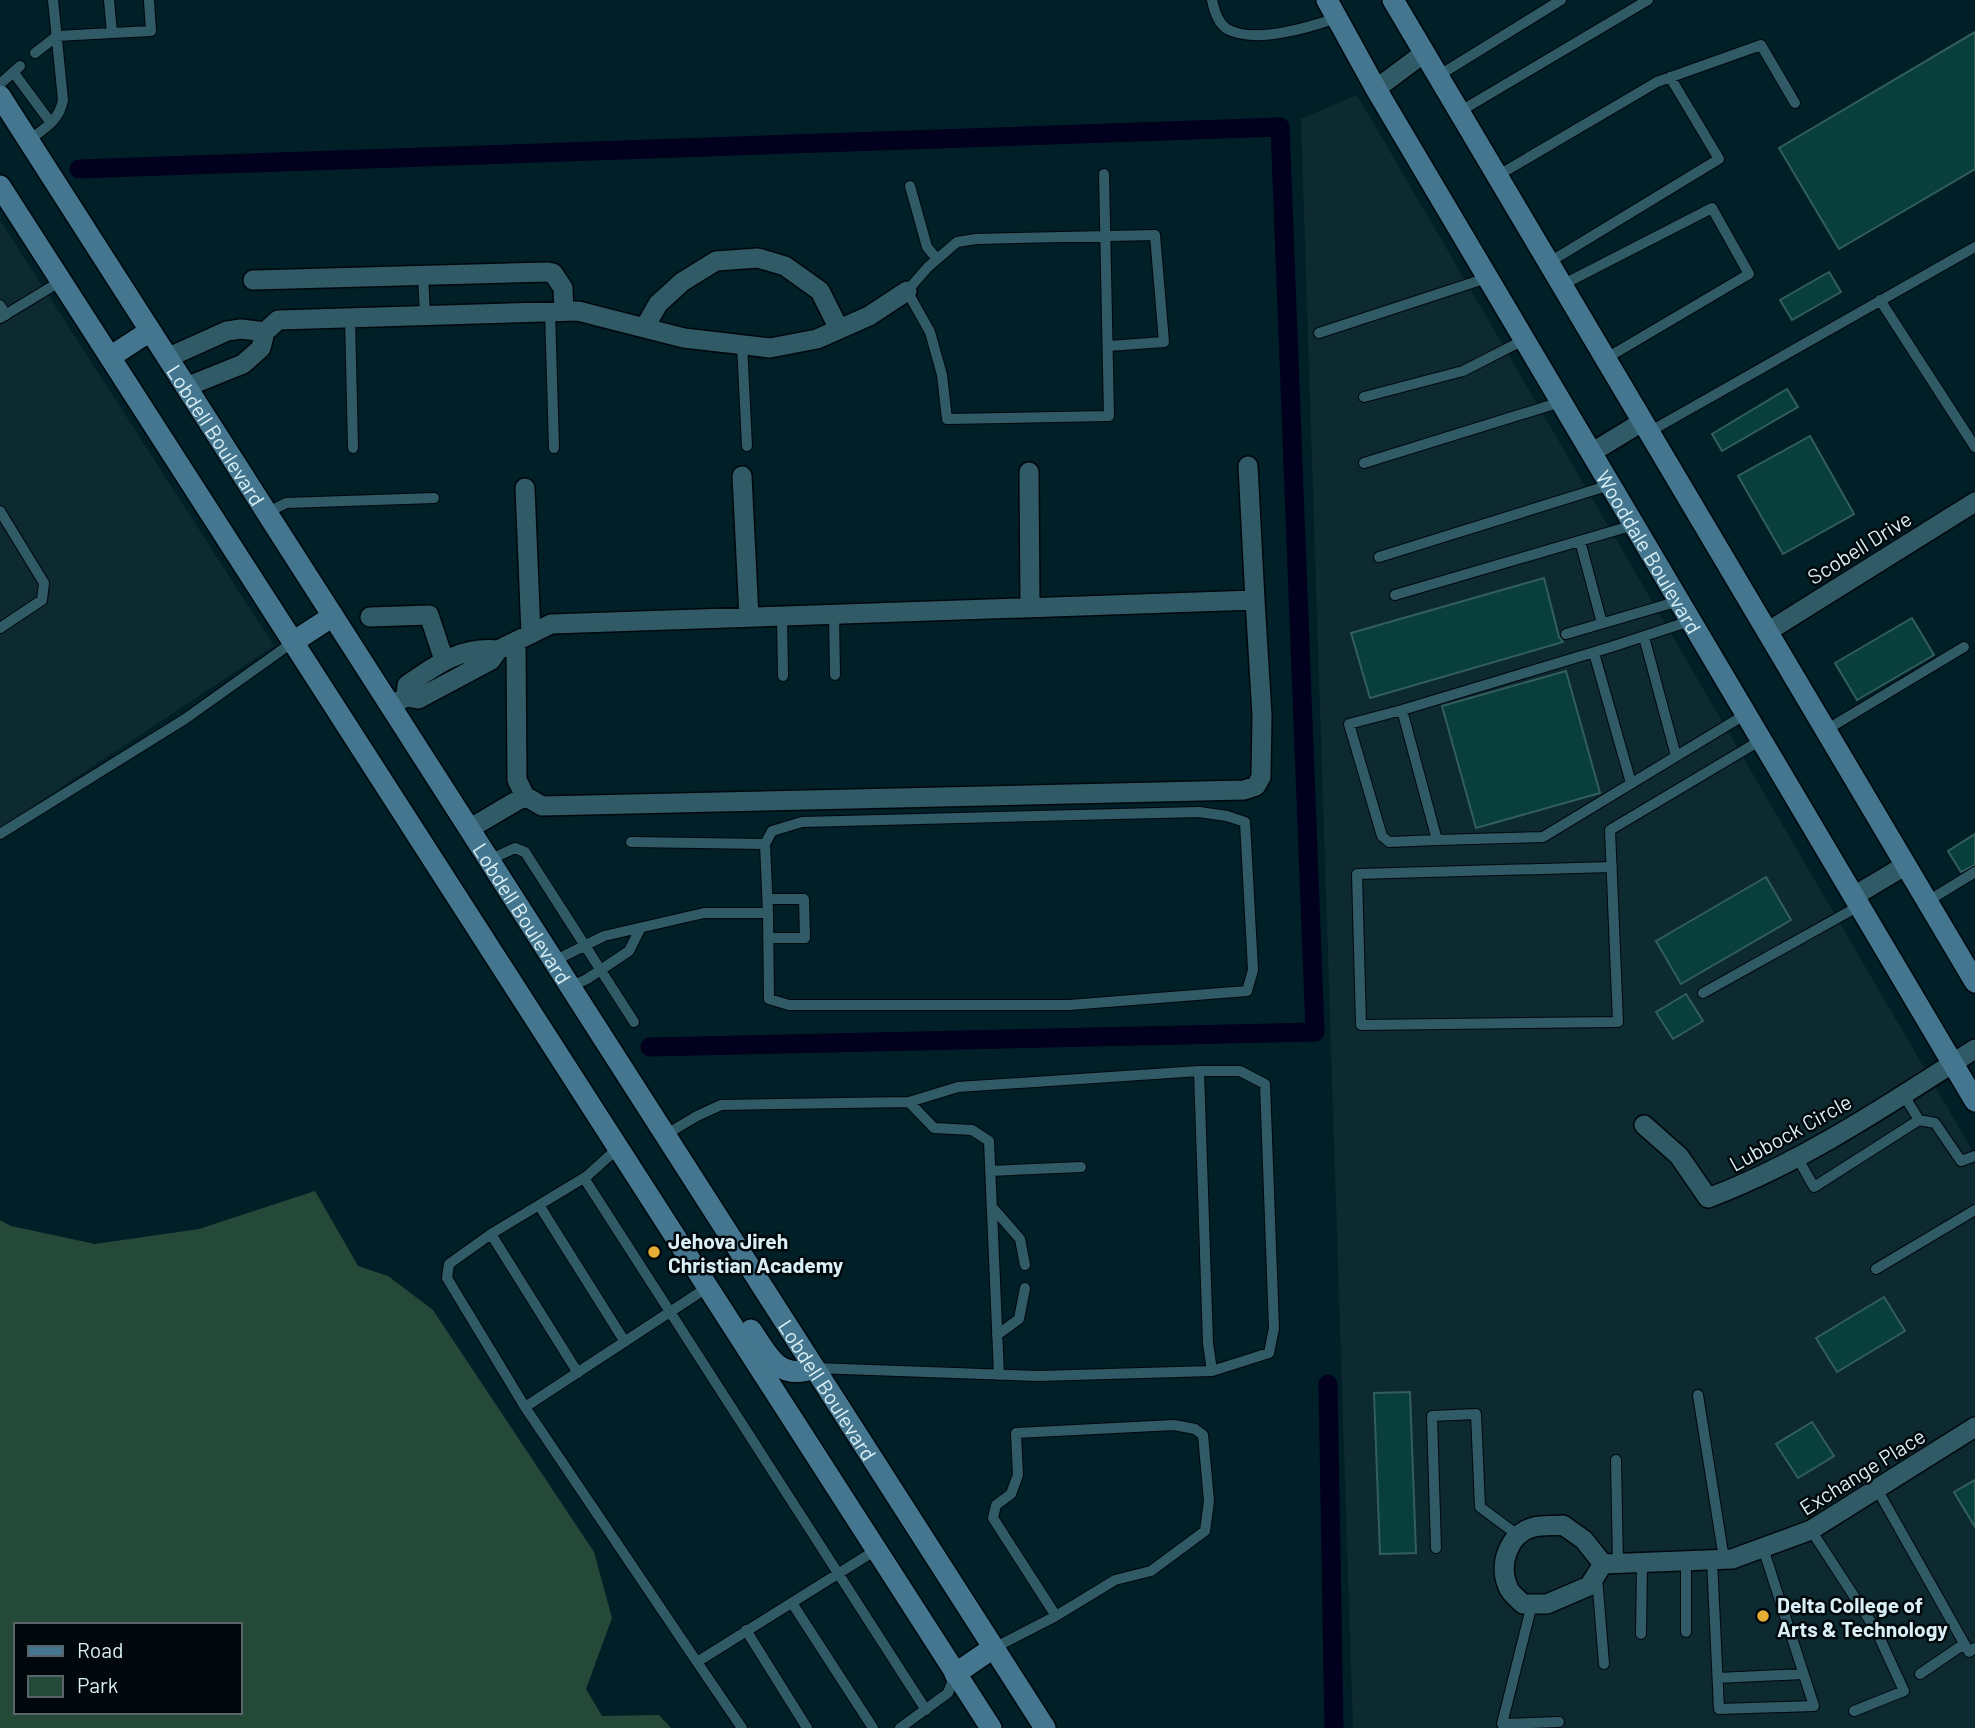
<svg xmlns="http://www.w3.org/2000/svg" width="1975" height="1728" font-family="Barlow,sans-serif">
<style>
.built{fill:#0e2a31}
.green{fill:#254938;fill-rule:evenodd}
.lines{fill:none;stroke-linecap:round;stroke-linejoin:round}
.canal{stroke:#01011d;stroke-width:19}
.building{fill:#083e3b;stroke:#325e5b;stroke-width:2}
.lane-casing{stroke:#00080d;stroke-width:12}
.street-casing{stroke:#00080d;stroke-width:22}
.secondary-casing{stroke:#00080d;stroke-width:24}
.lane{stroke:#305a65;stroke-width:10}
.street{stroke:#305a65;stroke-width:19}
.secondary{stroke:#44778f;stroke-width:21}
.poi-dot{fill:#e5ad35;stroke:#00080c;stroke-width:2.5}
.labels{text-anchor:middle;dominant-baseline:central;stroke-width:5;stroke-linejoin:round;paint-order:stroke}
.street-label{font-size:21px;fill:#d9eff5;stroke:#00080c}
.poi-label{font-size:21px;font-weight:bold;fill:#d9eff5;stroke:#00080c;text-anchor:start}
</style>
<rect width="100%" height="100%" fill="#001f27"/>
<path class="built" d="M1357 95 1975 1155V1728H1353L1301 119Z
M0 220 274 646 0 828Z"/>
<path class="green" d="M315 1191 358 1266 388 1276 433 1310 594 1552 612 1618 586 1689 602 1716 659 1715 671 1728H0V1220L11 1226 95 1244 199 1229ZM16 1625H240V1712H16Z"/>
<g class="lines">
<path class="canal" d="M79 169 1280 127 1315 1032 650 1047
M1328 1384 1334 1728"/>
</g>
<path class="building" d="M1975 32V169L1839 249 1779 148Z
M1829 272 1841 292 1792 320 1780 300Z
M1787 389 1798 407 1722 451 1712 434Z
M1810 436 1854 514 1783 554 1738 476Z
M1544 578 1559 637 1563 642 1370 698 1351 633Z
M1912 618 1934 655 1857 700 1835 663Z
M1566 671 1600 793 1476 828 1442 706Z
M1975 834V865L1961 872 1948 851Z
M1766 877 1791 920 1681 984 1656 941Z
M1686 994 1703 1021 1673 1039 1656 1012Z
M1884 1297 1905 1331 1837 1372 1816 1338Z
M1410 1392 1416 1553 1380 1554 1374 1393Z
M1812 1422 1834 1456 1798 1478 1776 1444Z
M1975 1480V1527L1954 1492Z"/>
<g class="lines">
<g class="lane-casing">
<path id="lane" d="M1212 0C1214 10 1218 23 1227 29 1254 44 1308 28 1336 18
M112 33 151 31 149 0
M35 53 57 36 112 33 109 0
M14 73 51 123
M1438 76 1561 0
M0 84 20 66
M1459 112 1648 0
M29 140C45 128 59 121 63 100L53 0
M1104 174 1109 416 947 419 942 375 930 332 907 291 928 267 957 242 976 239 1155 235 1164 342 1108 346
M1497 176 1657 82 1761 45 1795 103
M910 186 927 247 937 259
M1548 263 1719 159 1670 77
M423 275 425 315
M1562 285 1712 208 1749 274 1605 359
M1880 300 1975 447
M0 305 6 315
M550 311 554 448
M350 317 353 448
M0 318 61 281
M1319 333 1487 278
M742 344 747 446
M1364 397 1463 371 1524 340
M1649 432 1975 247
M1364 463 1561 402
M0 511 44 583 42 600 0 628
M267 513 286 503 434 498
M1580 541 1602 623
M1379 557 1610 485
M1395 595 1634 525
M834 614 835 675
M782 616 783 676
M1690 621 1611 647 1402 710 1437 840 1543 837 1746 714
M1566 634 1679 601
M1644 637 1676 756
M1594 653 1631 783
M1402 710 1349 724 1382 836 1389 842 1437 840
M1826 730 1964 647
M0 834 185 719 293 642
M631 842 765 844
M489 860 515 848 525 852 634 1022
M1612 867 1357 874 1361 1025 1618 1022 1610 830 1761 740
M768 899H804L805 938H768
M1928 901 1975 872
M554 961 604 936 704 913H768L769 999 789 1005H1069L1247 991 1253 970 1245 822 1227 816 1199 812 802 822 772 831 765 844 768 913
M570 987 587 979 629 951 640 929
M1703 993 1859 906
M1199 1071H1240L1265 1084 1274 1328 1269 1353 1212 1371
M909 1102 934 1128 972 1130 989 1141 999 1375
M1919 1120 1935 1123 1961 1161 1975 1156
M665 1135 697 1116 721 1105 909 1102 958 1087 1199 1071 1208 1343 1212 1371 1038 1376 815 1368
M618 1148 587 1176 491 1234 449 1264 447 1278 525 1407 708 1287
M1797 1157 1814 1187 1919 1120 1903 1094
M990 1171 1081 1167
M584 1178 926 1710
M539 1205 625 1342
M992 1207 1020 1239 1025 1265
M491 1234 578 1373
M1876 1269 1975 1210
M997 1335 1019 1319 1025 1288
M1698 1395 1724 1559
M525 1407 697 1662
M1616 1460 1618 1564
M1877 1489 1969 1652 1975 1648
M1811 1530 1876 1630 1904 1691 1854 1711
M1436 1548 1432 1416 1476 1414 1480 1507 1519 1536
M1712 1560 1719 1709 1814 1706 1763 1548
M1686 1561V1632
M1597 1577 1604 1664
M792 1603 873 1728
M1532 1604 1502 1724 1559 1722
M746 1630 807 1728
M1641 1634 1642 1563
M994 1648 1056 1616 1115 1580 1151 1571 1205 1531 1209 1501 1203 1435 1195 1429 1174 1425 1016 1433 1018 1475 1011 1494 996 1505 993 1518 1056 1616
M1920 1674 1964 1644
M1718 1678 1803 1674
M742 1728 697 1662 876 1550
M900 1728 948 1693 955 1674"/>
</g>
<g class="street-casing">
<path id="street" d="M1376 89 1424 53
M253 280 548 272 553 273 563 288 564 311
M645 327 658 304 682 282 716 261 758 258 785 266 820 291 839 329
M167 358 227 331 241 329 265 332
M186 387 243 364 261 348 265 332 278 320 578 311 684 338 770 348 817 339 869 316 907 291
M1591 453 1642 422
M1029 472 1030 607
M742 476 749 617
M525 488 531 634
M370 617 429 615 444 660
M1767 632 1975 502
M516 643 517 780 525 796 542 806 1244 790 1256 786 1261 777 1262 715 1255 600
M498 650 551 624 1255 600 1248 466
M390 706 406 697 418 699 491 660 498 650C461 646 436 665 407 685L406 697
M469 829 525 796
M1854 896 1906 865
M1644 1125 1679 1156 1708 1198C1800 1164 1892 1102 1975 1049
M1563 1525 1584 1540 1603 1564 1589 1586 1547 1604H1523C1518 1599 1510 1593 1508 1587 1498 1564 1509 1533 1534 1527 1543 1525 1554 1526 1563 1525Z
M1603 1564 1732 1559 1811 1530 1975 1427"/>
</g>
<g class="secondary-casing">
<g id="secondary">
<path id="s1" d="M1327 0 1376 89 1975 1101"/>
<path d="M1393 0 1975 982"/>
<path id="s2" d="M0 96 1045 1728"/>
<path d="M0 186 991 1728"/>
<path d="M110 357 150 331"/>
<path d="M293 642 333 616"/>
<path d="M751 1330C769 1356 778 1381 814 1368"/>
<path d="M955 1674 993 1648"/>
</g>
</g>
<use href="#lane" class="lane"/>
<use href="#street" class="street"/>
<use href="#secondary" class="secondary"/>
</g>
<g class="poi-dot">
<circle cx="654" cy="1252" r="7"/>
<circle cx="1763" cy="1616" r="7"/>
</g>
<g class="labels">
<g class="street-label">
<text stroke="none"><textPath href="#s2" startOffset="402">Lobdell Boulevard</textPath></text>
<text transform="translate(1859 547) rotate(-32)">Scobell Drive</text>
<text stroke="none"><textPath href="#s1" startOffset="639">Wooddale Boulevard</textPath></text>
<text stroke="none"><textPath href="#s2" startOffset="970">Lobdell Boulevard</textPath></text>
<text transform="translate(1790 1132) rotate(-29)">Lubbock Circle</text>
<text stroke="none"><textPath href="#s2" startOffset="1536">Lobdell Boulevard</textPath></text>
<text transform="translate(1862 1471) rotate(-32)">Exchange Place</text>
</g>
<g class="poi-label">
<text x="668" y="1240">Jehova Jireh<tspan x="668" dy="24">Christian Academy</tspan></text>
<text x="1777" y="1604">Delta College of<tspan x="1777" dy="24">Arts &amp; Technology</tspan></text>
</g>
</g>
<rect x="14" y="1623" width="228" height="91" fill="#00080c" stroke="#576469" stroke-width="2"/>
<rect x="28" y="1646" width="35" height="10" fill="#44778f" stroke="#576469" stroke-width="2"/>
<text x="77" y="1658" font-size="21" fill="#d9eff5">Road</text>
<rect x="28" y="1676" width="35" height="21" fill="#254938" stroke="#576469" stroke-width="2"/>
<text x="77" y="1693" font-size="21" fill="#d9eff5">Park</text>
</svg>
